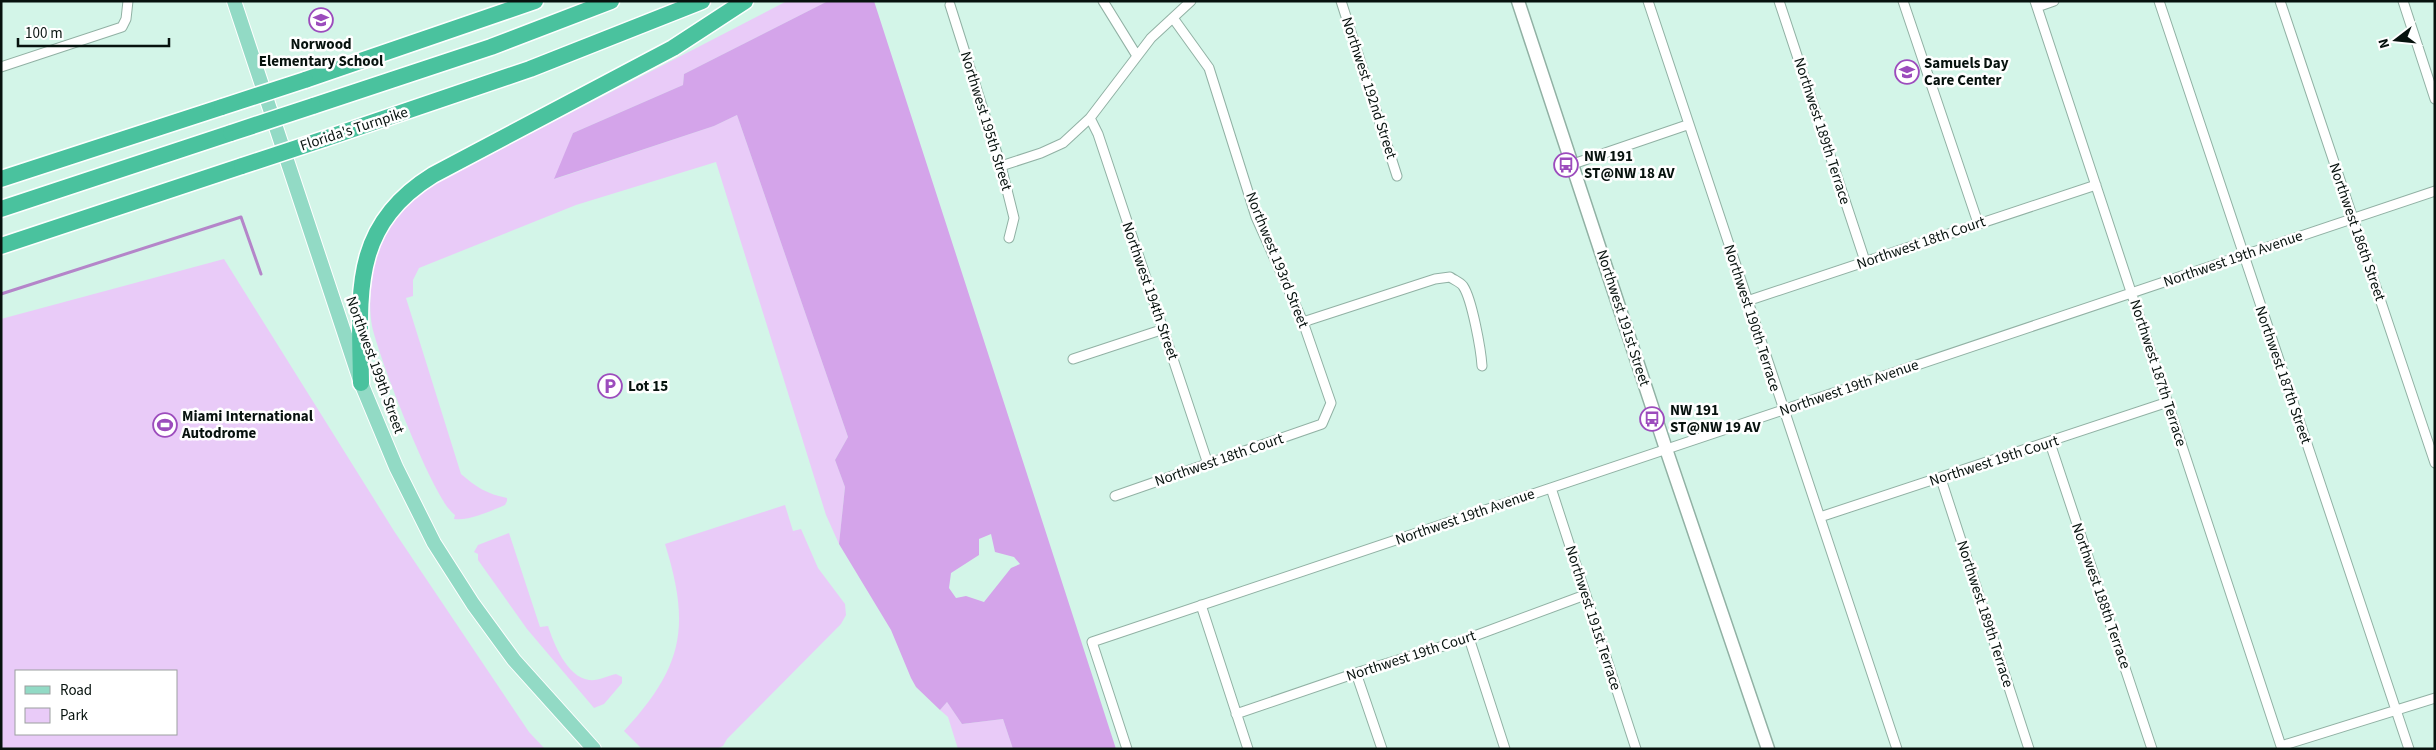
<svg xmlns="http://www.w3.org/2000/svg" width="2436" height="750" font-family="'Source Sans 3',sans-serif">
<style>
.green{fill:#e9cbf8;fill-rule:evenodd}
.forest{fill:#d4a4ea;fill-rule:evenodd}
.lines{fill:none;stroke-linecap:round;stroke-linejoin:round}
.stream{stroke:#b485c9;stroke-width:3}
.street-casing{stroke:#91b1a4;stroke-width:11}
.secondary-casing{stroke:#91b1a4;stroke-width:15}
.primary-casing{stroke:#fff;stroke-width:16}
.highway-casing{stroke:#fff;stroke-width:19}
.street{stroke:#fff;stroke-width:9}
.secondary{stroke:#fff;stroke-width:12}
.primary{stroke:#92dac5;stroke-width:14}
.highway{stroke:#4ac29e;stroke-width:16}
.highway-bridge-casing{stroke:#fff;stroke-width:19;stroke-linecap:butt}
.highway-bridge{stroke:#4ac29e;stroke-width:16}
.labels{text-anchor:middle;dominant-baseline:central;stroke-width:5;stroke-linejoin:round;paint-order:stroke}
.poi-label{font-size:15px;font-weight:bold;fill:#07120e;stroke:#fff;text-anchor:start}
.street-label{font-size:15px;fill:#07120e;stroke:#fff}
</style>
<rect width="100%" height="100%" fill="#d3f5e8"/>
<path class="green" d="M787 1H828L684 74 683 85 573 133 555 179 714 126 737 115 848 437 835 460 845 487 839 544 826 515 716 162 576 205 419 268 413 280V296L406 298 461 474C476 487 487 494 507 498V501L505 505C490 511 470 521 454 519L455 515C434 502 378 355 372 326 369 309 370 293 373 276L368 274C380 235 401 203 437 182Z
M224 259 394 531 529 732 545 749H1V319ZM16 671H176V734H16Z
M785 505 793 531 801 529 818 568 845 604 846 615 841 624 727 739 723 746 716 749H642L624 731C683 667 691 627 665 544Z
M509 533 540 627 548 626C554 644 567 677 589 680 598 681 607 676 616 674L622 677V683L604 704 594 708 527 629 478 560V554L474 552 478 545Z
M947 702 962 724 1003 719 1013 749H958L948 717 940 710Z"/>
<path class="forest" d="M828 1H874L1116 749H1013L1003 719 962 724 947 702 940 710 916 687 911 678 891 630 839 544 845 487 835 460 848 437 737 115 714 126 554 179 573 133 683 85 684 74ZM991 534 995 552 1014 557 1020 564 1011 568 984 602 966 596 956 598 949 588 951 573 979 555V539Z"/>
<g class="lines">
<path class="stream" d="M1 294 241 217 261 274"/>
<g class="street-casing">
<path id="street" d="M1103 1 1137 56
M1341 1 1397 176
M1648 1 1897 749
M1779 1 1865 261
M1903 1 1978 223
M2035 1 2281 746 2435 698
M2159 1 2409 749
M2280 1 2435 463
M2403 1 2435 99
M950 5 1001 166 1014 218 1009 238
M2037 7 2054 1
M1 67 122 27 126 19 128 1
M1090 118 1098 134 1208 464
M1573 164 1687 125
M1001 166 1041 153 1063 143 1090 118 1151 38 1191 1
M1747 301 2096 185
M1303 322 1435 279 1450 277C1454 280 1460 282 1463 286 1472 299 1481 350 1482 366
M1073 359 1164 329
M2050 443 2152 749
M1941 479 2029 749
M1551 488 1636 749
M1115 496 1322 424 1331 403 1303 322 1256 217 1209 68 1173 18
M1820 517 2168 402
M1201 605 1248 749
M1469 638 1505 749
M1356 673 1382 749
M1236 714 1356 673 1469 638 1585 595
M1127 749 1092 642 2435 191"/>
</g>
<g class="secondary-casing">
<path id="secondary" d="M1518 1 1666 449 1768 749"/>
</g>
<g class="primary-casing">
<path id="primary" d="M234 1 361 383 396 467 434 543 473 604 514 660 594 749"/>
</g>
<g class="highway-casing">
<path id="highway" d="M305 80 535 1
M313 106 491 47 611 1
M324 139 530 69 702 1
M1 179 222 107
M1 209 231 133
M1 246 242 166
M361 383C360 296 349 227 433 175L673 48 745 1"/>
</g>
<use href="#street" class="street"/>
<use href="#secondary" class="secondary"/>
<use href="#primary" class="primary"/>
<use href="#highway" class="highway"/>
<g class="highway-bridge-casing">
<path id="highway-bridge" d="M222 107 305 80
M231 133 313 106
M242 166 324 139"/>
</g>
<use href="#highway-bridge" class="highway-bridge"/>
</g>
<defs>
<g id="school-ring" transform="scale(1.25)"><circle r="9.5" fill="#fff" stroke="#9c4cbd" stroke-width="1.5"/><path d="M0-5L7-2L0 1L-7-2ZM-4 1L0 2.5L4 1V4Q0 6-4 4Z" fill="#9c4cbd"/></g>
<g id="bus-ring" transform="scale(1.25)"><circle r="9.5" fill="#fff" stroke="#9c4cbd" stroke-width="1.5"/><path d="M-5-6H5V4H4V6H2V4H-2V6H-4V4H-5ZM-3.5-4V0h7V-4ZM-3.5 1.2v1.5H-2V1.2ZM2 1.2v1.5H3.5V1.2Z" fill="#9c4cbd"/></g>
<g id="parking-ring" transform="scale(1.25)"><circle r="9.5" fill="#fff" stroke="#9c4cbd" stroke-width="1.5"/><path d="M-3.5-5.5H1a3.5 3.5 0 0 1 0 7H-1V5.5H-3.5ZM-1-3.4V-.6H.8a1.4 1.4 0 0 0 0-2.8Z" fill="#9c4cbd"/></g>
<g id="stadium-ring" transform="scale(1.25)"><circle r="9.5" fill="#fff" stroke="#9c4cbd" stroke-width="1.5"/><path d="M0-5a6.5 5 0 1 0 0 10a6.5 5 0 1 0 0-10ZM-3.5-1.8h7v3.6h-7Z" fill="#9c4cbd"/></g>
</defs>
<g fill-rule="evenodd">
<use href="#school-ring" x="321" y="20"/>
<use href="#school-ring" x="1907" y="72"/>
<use href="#bus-ring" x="1566" y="165"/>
<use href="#parking-ring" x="610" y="386"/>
<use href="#bus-ring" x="1652" y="419"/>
<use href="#stadium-ring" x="165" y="425"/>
</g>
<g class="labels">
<g class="poi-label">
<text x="321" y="44" text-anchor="middle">Norwood<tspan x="321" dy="17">Elementary School</tspan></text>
<text x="1924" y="63">Samuels Day<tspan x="1924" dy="17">Care Center</tspan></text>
<text x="1584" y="156">NW 191<tspan x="1584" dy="17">ST@NW 18 AV</tspan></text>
<text x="628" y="386">Lot 15</text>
<text x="1670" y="410">NW 191<tspan x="1670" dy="17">ST@NW 19 AV</tspan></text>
<text x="182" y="416">Miami International<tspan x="182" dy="17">Autodrome</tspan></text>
</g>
<g class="street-label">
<text transform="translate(1369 88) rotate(72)">Northwest 192nd Street</text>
<text transform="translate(986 121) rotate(73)">Northwest 195th Street</text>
<text transform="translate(354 129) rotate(-18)">Florida's Turnpike</text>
<text transform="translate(1822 131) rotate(72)">Northwest 189th Terrace</text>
<text transform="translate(2357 232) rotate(71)">Northwest 186th Street</text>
<text transform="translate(1921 243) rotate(-19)">Northwest 18th Court</text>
<text transform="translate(2233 259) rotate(-19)">Northwest 19th Avenue</text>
<text transform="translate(1277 260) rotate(68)">Northwest 193rd Street</text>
<text transform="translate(1150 291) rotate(71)">Northwest 194th Street</text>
<text transform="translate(1623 318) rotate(72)">Northwest 191st Street</text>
<text transform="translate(1752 318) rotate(72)">Northwest 190th Terrace</text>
<text transform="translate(375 365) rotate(70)">Northwest 199th Street</text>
<text transform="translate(2158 373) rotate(72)">Northwest 187th Terrace</text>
<text transform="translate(2283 375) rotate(71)">Northwest 187th Street</text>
<text transform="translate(1849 388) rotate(-19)">Northwest 19th Avenue</text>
<text transform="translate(1219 460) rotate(-19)">Northwest 18th Court</text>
<text transform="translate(1994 461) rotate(-18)">Northwest 19th Court</text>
<text transform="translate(1465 517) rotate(-19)">Northwest 19th Avenue</text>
<text transform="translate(2101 596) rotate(71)">Northwest 188th Terrace</text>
<text transform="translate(1985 614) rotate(72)">Northwest 189th Terrace</text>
<text transform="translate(1593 618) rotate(72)">Northwest 191st Terrace</text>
<text transform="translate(1411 656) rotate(-18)">Northwest 19th Court</text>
</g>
</g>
<rect width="2436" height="750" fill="none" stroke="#07120e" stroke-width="5"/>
<rect x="15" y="670" width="162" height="65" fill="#ffffff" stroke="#9ca09f"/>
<rect x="25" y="686" width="25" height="8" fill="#92dac5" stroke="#9ca09f"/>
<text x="60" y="695" font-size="15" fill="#07120e">Road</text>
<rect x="25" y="708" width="25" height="15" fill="#e9cbf8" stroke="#9ca09f"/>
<text x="60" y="720" font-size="15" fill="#07120e">Park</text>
<g transform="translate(2396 40) rotate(254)" stroke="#ffffff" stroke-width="4" paint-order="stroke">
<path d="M0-4L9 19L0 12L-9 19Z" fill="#07120e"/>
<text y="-8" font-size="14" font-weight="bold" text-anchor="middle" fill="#07120e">N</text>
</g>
<path d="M18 38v8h151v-8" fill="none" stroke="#07120e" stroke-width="2.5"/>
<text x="25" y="38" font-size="15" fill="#07120e" stroke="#ffffff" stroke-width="4" paint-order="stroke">100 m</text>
</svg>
